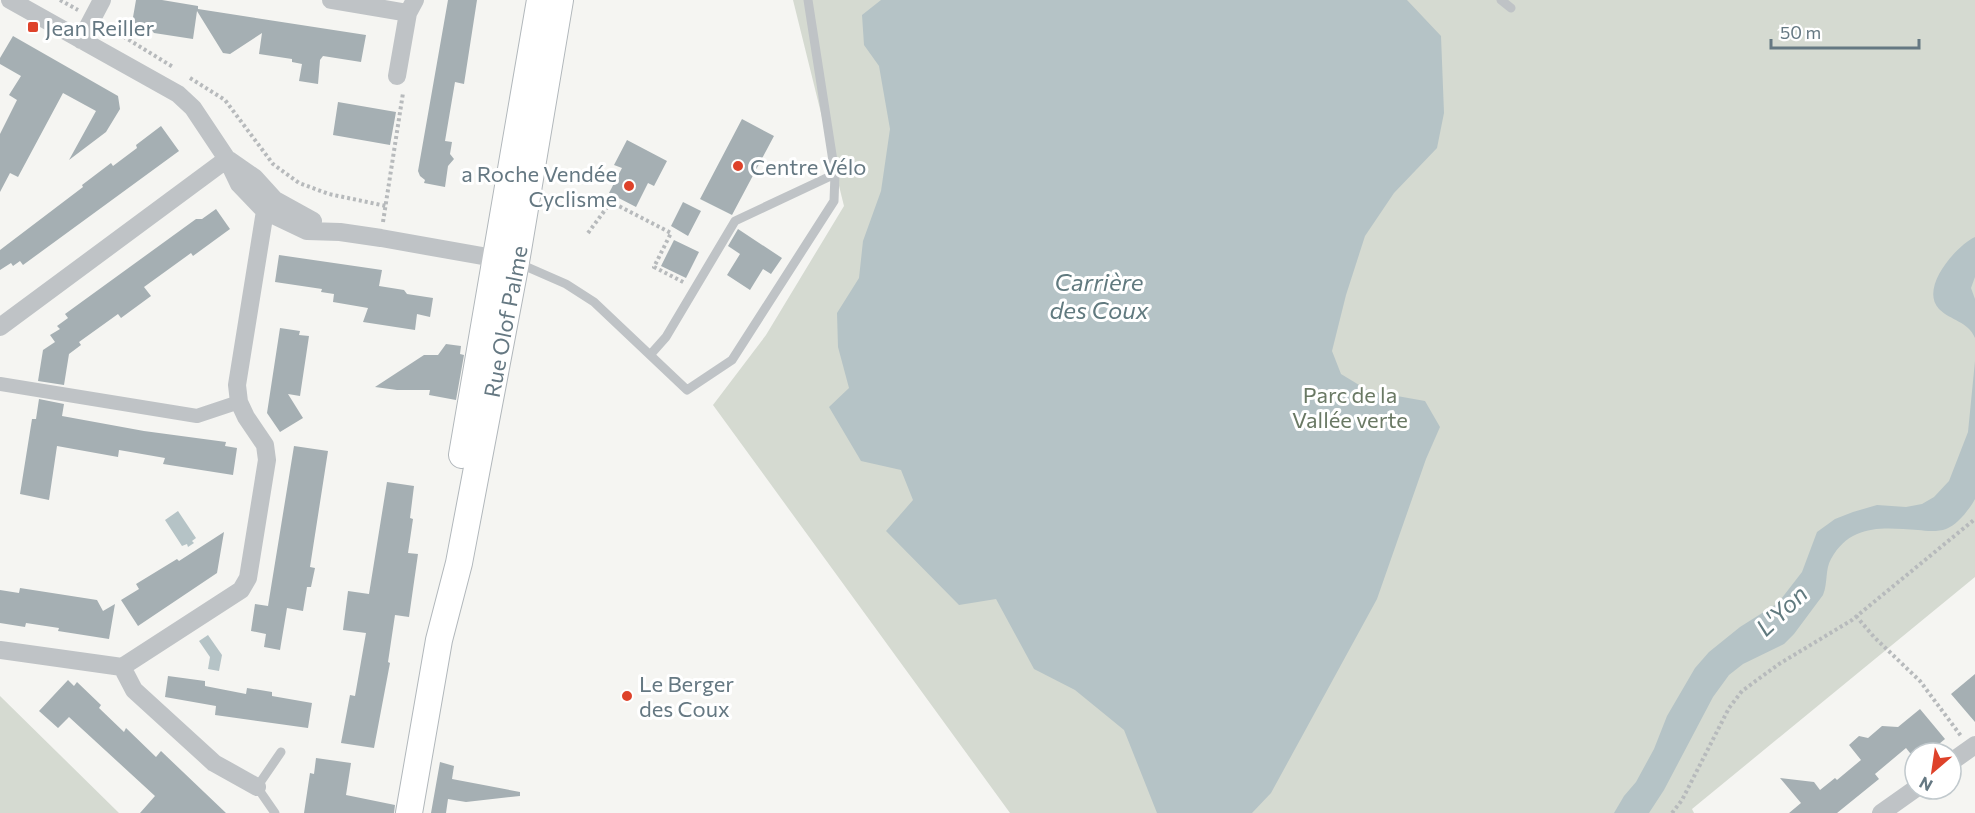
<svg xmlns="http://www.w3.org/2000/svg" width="1975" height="813" font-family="Commissioner,sans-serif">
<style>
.green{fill:#d5dad1}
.water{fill:#b5c3c6}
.building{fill:#a5afb3}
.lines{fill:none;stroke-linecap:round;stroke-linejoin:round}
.secondary-casing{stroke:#b1b7bb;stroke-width:28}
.path{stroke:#b7babc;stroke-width:4;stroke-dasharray:3 3;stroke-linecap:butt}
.service{stroke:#bfc3c6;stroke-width:9}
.pedestrian{stroke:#bfc3c6;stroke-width:14}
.minor{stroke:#bfc3c6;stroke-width:18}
.secondary{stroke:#fff;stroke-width:26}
.poi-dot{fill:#de422a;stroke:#fff;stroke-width:2}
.labels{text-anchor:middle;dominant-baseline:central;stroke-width:6;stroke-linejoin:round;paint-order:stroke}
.poi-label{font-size:22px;fill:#657882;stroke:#fff;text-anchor:start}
.street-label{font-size:22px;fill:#657882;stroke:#fff}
.park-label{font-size:22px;fill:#6a7964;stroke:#fff}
.water-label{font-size:24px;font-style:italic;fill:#617a7f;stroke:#fff}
</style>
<rect width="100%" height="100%" fill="#f5f5f2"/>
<path class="green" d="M793 0H1975V577L1692 809 1694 813H1010L713 405 766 335 844 206Z
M0 696 119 813H0Z"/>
<path class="water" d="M881 0H1407L1441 36 1444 113 1437 148 1394 193 1365 236 1346 295 1332 351 1341 374 1369 391 1425 401 1440 427 1426 459 1377 599 1271 793 1252 813H1157L1124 730 1075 690 1034 669 996 599 959 605 886 531 913 500 901 470 861 461 829 407 849 388 838 347 837 313 859 278 863 241 881 191 890 129 879 66 864 45 862 15Z
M1975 237V277L1971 288 1975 299V338C1968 321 1951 321 1939 309 1919 288 1956 246 1975 237Z
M1975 361V499C1969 510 1957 525 1946 529 1938 532 1926 531 1918 530 1884 528 1851 523 1831 559 1825 569 1828 583 1823 595L1794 634 1784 644 1743 664 1729 675 1713 697 1664 790 1649 813H1614L1624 796 1636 782 1654 749 1667 716 1695 668 1709 652 1740 627 1778 603 1802 572 1817 532 1835 519 1853 512 1877 505 1906 507 1922 504 1934 497 1949 481 1968 432Z
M178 511 196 538 192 541 194 543 188 547 187 544 182 546 165 520Z
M208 635 222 655 219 671 208 669 210 657 199 641Z"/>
<path class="building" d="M136 0H162L198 6V9L366 35 361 62 323 56 320 60 318 84 299 81 302 64 292 62V59L259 54 262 33 230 54 223 53 197 11 193 39 154 33 147 25 132 23Z
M448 0H477L464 84 455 82 445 141 452 142 450 154 454 159 448 166 445 187 424 183 425 180 420 176 418 171Z
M13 36 118 96 120 109 106 132 69 160 96 111 63 93 18 177 10 173 0 192V134L17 100 9 95 21 76 0 64V58Z
M338 102 396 112 390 145 333 135Z
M742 119 774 136 732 215 700 199Z
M161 126 179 151 23 265 20 261 13 266 11 263 0 270V250L83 187 82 185 111 163 113 166 137 148 136 145Z
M627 140 667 161 654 186 648 183 636 207 609 193 622 168 614 165Z
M683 202 701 211 688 236 671 226Z
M216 209 230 229 193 256 191 253 144 287 151 296 121 318 118 314 79 342 81 345 69 354 64 385 38 381 43 350 55 342 50 335 60 329 57 326 68 318 65 314 196 219H202Z
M738 229 782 258 771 274 763 269 750 290 727 275 740 254 728 246Z
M674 240 699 252 686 278 661 266Z
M279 255 382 270 379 286 404 290 407 294 433 298 430 317 417 314 415 330 363 322 368 308 333 302 334 294 321 292 322 289 275 282Z
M280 328 300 331 299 335 309 336 300 396 288 394 303 418 280 432 267 413Z
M446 344 461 346 460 354 464 355 456 400 429 395 430 390H397L375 387 424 355H438Z
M39 399 64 404 62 416 144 431 226 442 225 446 237 448 233 475 163 464 165 458 119 450 118 457 57 446 49 500 20 494 32 419H36Z
M294 446 328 451 310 567 315 568 311 587H307L303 611 287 608 280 650 264 647 266 634 251 631 255 604 268 606Z
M387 482 414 486 410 518 413 519 408 553 418 554 409 617 395 615 388 662 390 663 374 748 341 743 350 695 355 696 366 633 343 630 348 591 369 594Z
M224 532 217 573 138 626 121 600 139 589 136 584 177 559 179 561Z
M20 588 97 600 103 611 115 604 109 639 58 631 59 628 26 623 25 627 0 623V590L19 593Z
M1975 674V722L1951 694Z
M168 676 205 681V686L246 694 247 688 272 692V696L312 703 308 728 215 715 216 706 165 697Z
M68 680 74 686 77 682 101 705 99 708 124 732 126 728 156 757 161 751 226 813H140L155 796 69 717 58 728 39 711Z
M1920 709 1945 739 1928 753H1910L1906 748 1875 774 1879 779 1837 813H1789L1801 803 1780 778 1814 782 1820 790 1835 778 1837 780 1861 760 1849 745 1859 736 1868 738 1882 726 1898 727Z
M316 758 351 763 346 795 395 805 394 813H304L310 773 314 774Z
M440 762 454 766 452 779 520 792V796L466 802 448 799 446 813H431Z"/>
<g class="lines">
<g class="secondary-casing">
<g id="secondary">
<path d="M462 455 540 0"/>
<path id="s1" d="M409 813 439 640 459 563 516 262 560 0"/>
</g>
</g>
<path class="path" d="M60 0 78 10
M108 27 173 67
M190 78 225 100 273 164 299 183 329 194 386 206
M383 222 403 93
M588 233 611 202 671 233 654 267 685 283
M1856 616 1874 637 1920 681 1961 736
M1672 813 1682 800 1729 708 1742 691 1779 664 1852 620 1975 519"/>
<path class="service" d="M1501 0 1511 8
M518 263 566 284 594 302 687 390 732 360 834 201 835 174 808 0
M650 355 666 337 735 221 835 174
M275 813 257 787 281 752"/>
<path class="pedestrian" d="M0 384 197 416 239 402"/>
<path class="minor" d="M10 0 178 94 193 108 227 159 239 184 265 211 307 231 340 232 381 238 505 260
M331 0 408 13
M81 40 102 0
M397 76 408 13 415 0
M229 160 255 178 275 200 313 221
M0 327 227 159
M0 650 122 667 241 590 248 578 267 460 265 445 246 417 239 402 237 385 265 211 275 200
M122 667 134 690 214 763 257 787
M1951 762 1975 745
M1881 813 1915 789"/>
<use href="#secondary" class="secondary"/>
</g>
<g class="poi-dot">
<rect x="27" y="21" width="12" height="12" rx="3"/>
<circle cx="738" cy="166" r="6"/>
<circle cx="629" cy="186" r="6"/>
<circle cx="627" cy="696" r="6"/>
</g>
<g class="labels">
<g class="poi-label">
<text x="45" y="27">Jean Reiller</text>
<text x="750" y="166">Centre Vélo</text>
<text x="617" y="173" text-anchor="end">a Roche Vendée<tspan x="617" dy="25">Cyclisme</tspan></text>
<text x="639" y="683">Le Berger<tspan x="639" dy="25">des Coux</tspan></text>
</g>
<g class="street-label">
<text stroke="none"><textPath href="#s1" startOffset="501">Rue Olof Palme</textPath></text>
</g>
<g class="park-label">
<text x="1350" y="394">Parc de la<tspan x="1350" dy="25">Vallée verte</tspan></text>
</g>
<g class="water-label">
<text x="1099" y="281">Carrière<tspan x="1099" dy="28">des Coux</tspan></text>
<text transform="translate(1781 610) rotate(-44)">L'Yon</text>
</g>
</g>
<g transform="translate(1933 771) rotate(209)"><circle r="28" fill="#ffffff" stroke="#c1c9cd" stroke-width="1.5"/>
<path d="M0-4.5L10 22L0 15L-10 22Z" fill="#de422a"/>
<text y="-9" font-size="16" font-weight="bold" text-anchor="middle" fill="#657882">N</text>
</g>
<path d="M1771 39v9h148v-9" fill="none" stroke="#657882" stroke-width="3"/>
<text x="1780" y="39" font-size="18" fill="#657882" stroke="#ffffff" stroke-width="4.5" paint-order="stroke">50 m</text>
</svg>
